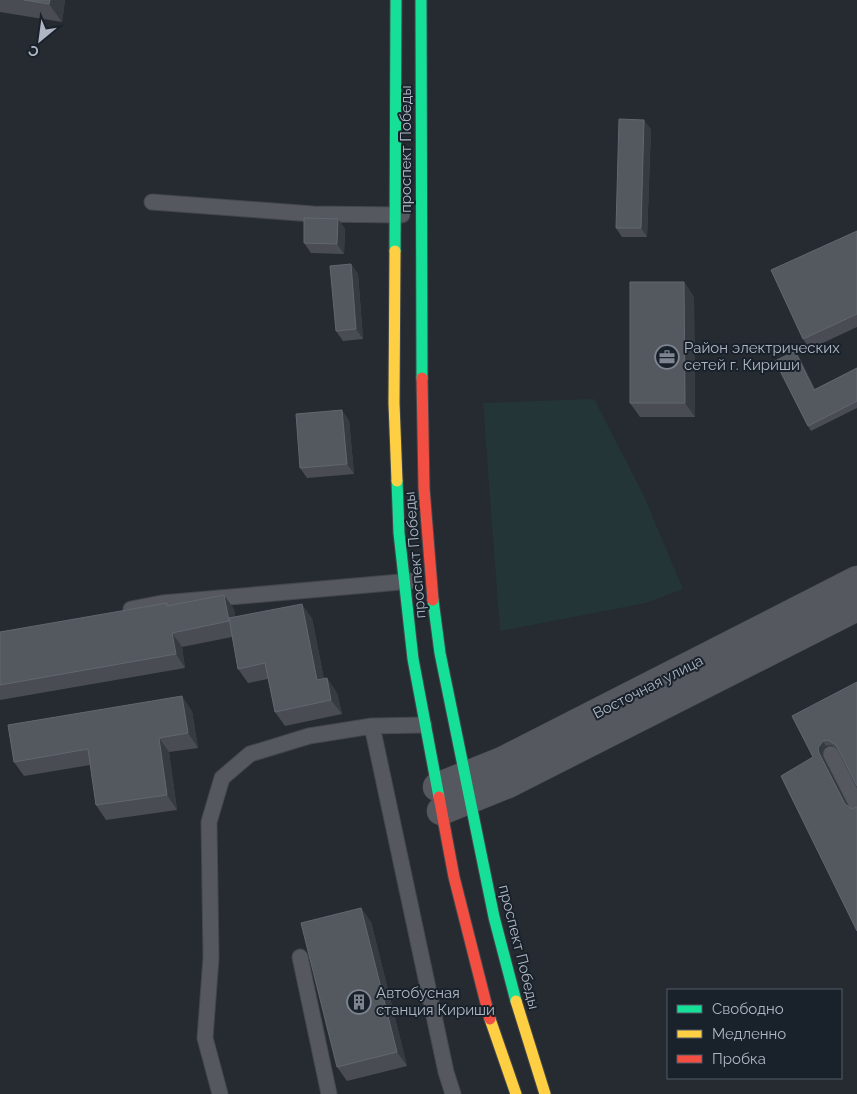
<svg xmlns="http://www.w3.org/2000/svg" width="857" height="1094" font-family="Raleway,sans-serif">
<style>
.green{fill:#233537}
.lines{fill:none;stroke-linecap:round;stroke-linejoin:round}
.lane-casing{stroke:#43474c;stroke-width:17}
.street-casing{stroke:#43474c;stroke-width:29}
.fast-casing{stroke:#43474c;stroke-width:13}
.slow-casing{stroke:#43474c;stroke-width:13}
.jam-casing{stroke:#43474c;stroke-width:13}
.lane{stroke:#55595f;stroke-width:15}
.street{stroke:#55595f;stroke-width:28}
.fast{stroke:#16e098;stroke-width:11}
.slow{stroke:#ffcf43;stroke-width:11}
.jam{stroke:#f24e42;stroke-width:11}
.wall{fill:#494d53}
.shaded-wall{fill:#363b41}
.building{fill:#54585f;stroke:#62676f}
.labels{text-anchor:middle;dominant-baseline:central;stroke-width:4;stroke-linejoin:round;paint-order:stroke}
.street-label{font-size:15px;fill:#aeb6c3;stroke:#19212b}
.poi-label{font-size:15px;fill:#aeb6c3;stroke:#19212b;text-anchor:start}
</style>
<rect width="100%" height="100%" fill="#262b31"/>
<path class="green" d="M594 399 643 494 683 589 646 603 500 631 483 403Z"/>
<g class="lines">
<g class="lane-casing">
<path id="lane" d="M152 202 313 214 402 215
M131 609 162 603 412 581
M372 726 446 1072 453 1094
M831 754 857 805
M300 957 329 1094
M220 1094 205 1038 211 958 209 822 222 778 250 754 309 736 372 726 424 725"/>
</g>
<g class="street-casing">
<path id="street" d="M437 787 502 761 857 580
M441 811 508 784 857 607"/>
</g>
<g class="fast-casing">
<path id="fast" d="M421 0 422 378
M395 251 396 0
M397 481 399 533 413 659 439 797
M433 600 440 653 494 917 516 1001"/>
</g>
<g class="slow-casing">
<path id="slow" d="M395 251 394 403 397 481
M516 1001 545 1094
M490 1019 516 1094"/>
</g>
<g class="jam-casing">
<path id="jam" d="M422 378 424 488 433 600
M439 797 454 877 490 1019"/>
</g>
<use href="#lane" class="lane"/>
<use href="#street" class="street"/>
<use href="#fast" class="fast"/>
<use href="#slow" class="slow"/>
<use href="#jam" class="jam"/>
</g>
<path class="wall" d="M0 0H65L62 22 0 12Z
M651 129 647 237H622L616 228Z
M338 219 345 229 344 254 311 253 304 243Z
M857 231V327L810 349 803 339Z
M351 264 358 274 363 339 343 341 336 331Z
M684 282 694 297 695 417H640L630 403Z
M795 351 799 357 815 389 857 368V408L811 431 808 426Z
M349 420 354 474 307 478 300 468Z
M169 606 234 609 235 617 312 618 324 679 327 678 337 693 342 714 285 726 275 712 268 679 248 683 238 669 232 637 182 647 185 668 0 700V632Z
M857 682 838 749 832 745 826 746 822 753 823 758 847 805 857 931 813 757Z
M192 711 198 748 169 752 177 810 106 820 96 805 90 765 24 776 14 762Z
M361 908 371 922 407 1066 347 1081 337 1067Z"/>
<path class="shaded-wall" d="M50 0H65L62 22 49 4Z
M644 120 651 129 647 237 641 228Z
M338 219 345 229 344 254 337 244Z
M351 264 358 274 363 339 356 329Z
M684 282 694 297 695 417 685 403Z
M795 351 799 357 818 395 814 390Z
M342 410 349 420 354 474 347 464Z
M224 595 234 609 239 635 229 621Z
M302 604 312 618 327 695 317 680Z
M172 633 182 647 185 668 176 654Z
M327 678 337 693 342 714 331 700Z
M182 696 192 711 198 748 188 733Z
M159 738 169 752 177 810 167 795Z
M823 741 826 746 822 753 823 758 849 809 845 804 819 753 818 748Z
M361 908 371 922 407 1066 397 1052Z"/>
<path class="building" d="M24 0H50L49 4Z
M619 119 644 120 641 228H616Z
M304 218 338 219 337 244 304 243Z
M857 231V314L803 339 771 270Z
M351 264 356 329 336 331 330 266Z
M630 282H684L685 403H630Z
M795 351 814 390 857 368V401L808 426 775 361Z
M342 410 347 464 300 468 296 414Z
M224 595 229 621 172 633 176 654 0 685V632L167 603V606Z
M302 604 317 680 327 678 331 700 275 712 265 663 238 669 229 618Z
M857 682V786L836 745 828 740 823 741 818 748 819 753 845 804 852 809 857 807V931L781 776 813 757 792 716Z
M182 696 188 733 159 738 167 795 96 805 88 749 14 762 8 725Z
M361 908 397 1052 337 1067 301 923Z"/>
<defs>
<g id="office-ring" transform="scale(1.25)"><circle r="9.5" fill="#19212b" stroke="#7e8590" stroke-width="1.5"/><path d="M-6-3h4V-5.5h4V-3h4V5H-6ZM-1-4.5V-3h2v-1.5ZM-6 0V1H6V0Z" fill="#7e8590"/></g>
<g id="building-ring" transform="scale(1.25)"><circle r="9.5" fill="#19212b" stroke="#7e8590" stroke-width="1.5"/><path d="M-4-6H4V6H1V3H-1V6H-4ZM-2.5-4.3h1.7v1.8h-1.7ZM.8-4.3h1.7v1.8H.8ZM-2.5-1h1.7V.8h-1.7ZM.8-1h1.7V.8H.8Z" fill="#7e8590"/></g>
</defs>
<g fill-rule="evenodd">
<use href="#office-ring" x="667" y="357"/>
<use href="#building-ring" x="359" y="1002"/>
</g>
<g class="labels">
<g class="street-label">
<text transform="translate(406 149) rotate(-90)">проспект Победы</text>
<text transform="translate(415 555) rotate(-95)">проспект Победы</text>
<text transform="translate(648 687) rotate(-27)">Восточная улица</text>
<text transform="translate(519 947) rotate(76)">проспект Победы</text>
</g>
<g class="poi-label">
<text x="684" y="348">Район электрических<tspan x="684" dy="17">сетей г. Кириши</tspan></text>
<text x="376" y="993">Автобусная<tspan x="376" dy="17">станция Кириши</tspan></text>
</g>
</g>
<rect x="667" y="989" width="175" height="90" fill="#19212b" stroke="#555d68"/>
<rect x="677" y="1005" width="25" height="8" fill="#16e098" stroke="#555d68"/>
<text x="712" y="1014" font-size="15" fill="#aeb6c3">Свободно</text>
<rect x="677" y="1030" width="25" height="8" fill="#ffcf43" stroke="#555d68"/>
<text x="712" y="1039" font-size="15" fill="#aeb6c3">Медленно</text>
<rect x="677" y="1055" width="25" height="8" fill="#f24e42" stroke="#555d68"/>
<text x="712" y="1064" font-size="15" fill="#aeb6c3">Пробка</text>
<g transform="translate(40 40) rotate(209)" stroke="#19212b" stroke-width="4" paint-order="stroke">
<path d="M0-4L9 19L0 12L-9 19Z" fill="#aeb6c3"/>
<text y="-8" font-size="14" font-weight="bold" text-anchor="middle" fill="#aeb6c3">С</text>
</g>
</svg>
